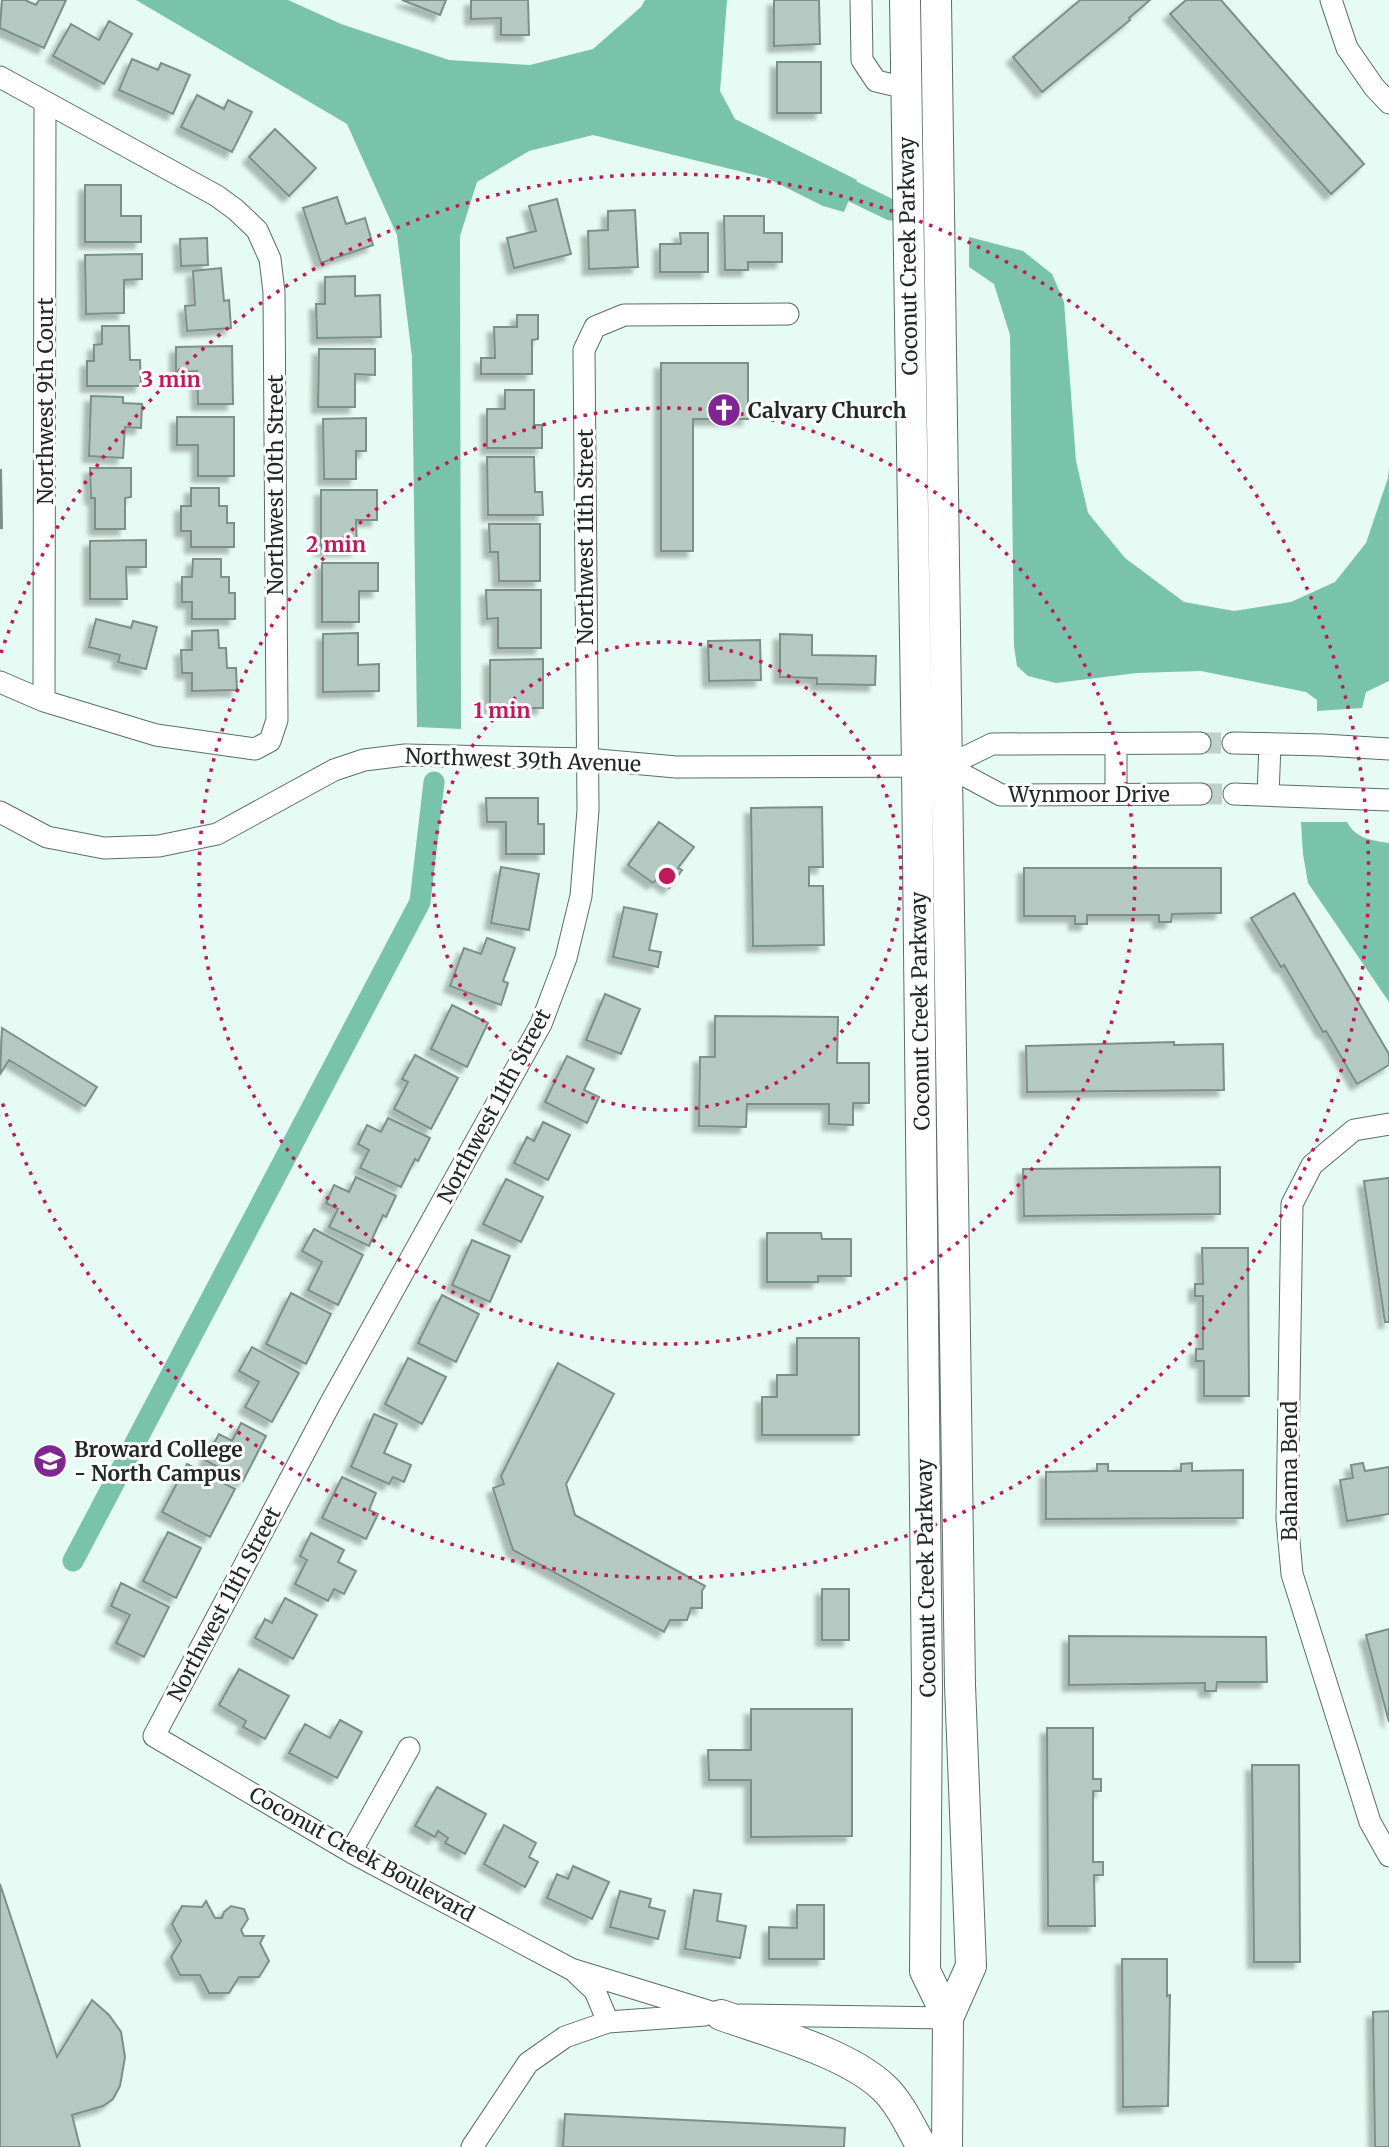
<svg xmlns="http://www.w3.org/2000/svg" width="1389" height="2147" font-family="Merriweather,serif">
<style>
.water{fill:#78c3a9}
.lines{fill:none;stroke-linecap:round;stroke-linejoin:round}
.canal{stroke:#78c3a9;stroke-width:21}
.building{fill:#b4c9c1;stroke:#7c9088;stroke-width:2;filter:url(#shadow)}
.street-tunnel{stroke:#bfd1ca;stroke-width:21;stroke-dasharray:21 10;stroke-linecap:butt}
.street-casing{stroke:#5b6e67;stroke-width:23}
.secondary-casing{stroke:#5b6e67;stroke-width:32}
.street{stroke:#fff;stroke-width:21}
.secondary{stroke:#fff;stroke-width:30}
.ring{fill:none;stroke:#c2185b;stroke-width:3.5;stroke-dasharray:3.5 7}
.labels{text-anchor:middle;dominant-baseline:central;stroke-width:6;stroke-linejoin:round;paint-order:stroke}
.street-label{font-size:21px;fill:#212926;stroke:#fff}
.poi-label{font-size:21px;font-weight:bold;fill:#212926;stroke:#fff;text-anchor:start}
.centre{fill:#c2185b;stroke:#fff;stroke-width:3.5}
.ring-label{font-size:21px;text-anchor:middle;font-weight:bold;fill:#c2185b;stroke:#fff;stroke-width:6;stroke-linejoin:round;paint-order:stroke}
</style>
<defs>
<filter id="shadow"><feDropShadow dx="-6" dy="6" stdDeviation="2" flood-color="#0004"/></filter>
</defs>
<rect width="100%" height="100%" fill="#e6fbf3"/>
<path class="water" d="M136 0H288L341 24 449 60 530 65 593 49 641 7 645 0H727L720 91 735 119 857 180 844 212 823 206 767 178 593 135 529 151 477 182 460 236 461 729 417 727 412 357 397 235 347 124Z
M969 237 1023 251 1052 274 1064 302 1076 461 1088 513 1125 558 1184 602 1234 611 1291 602 1335 582 1366 543 1388 478 1389 466V681L1366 692 1362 708 1317 711V700L1306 692 1201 671 1137 673 1056 683 1028 676 1017 666 1014 646 1010 335 994 284 969 267Z
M1301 822H1347C1356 839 1371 840 1389 843V1002L1308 883 1303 854Z"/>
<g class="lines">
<path class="canal" d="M827 179 891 210
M73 1561 420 902 434 782"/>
</g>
<path class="building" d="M2 0H25L36 5 39 0H66L44 48 0 28Z
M402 0H446L440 15Z
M471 0H528L529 35H501V18L471 19Z
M774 0H819L820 44 774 46Z
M1080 0H1150L1129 18 1130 20 1042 92 1013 57Z
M1186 0H1221L1364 164 1331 194 1170 14Z
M109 21 132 34 104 84 53 56 71 24 99 40Z
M132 59 158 70 161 63 190 75 173 114 119 90Z
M777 62H821V113H777Z
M197 95 224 109 228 100 252 112 232 152 181 127Z
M275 129 316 168 289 196 249 157Z
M85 185H121V216H141V242H85Z
M337 197 346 224 365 218 373 245 321 263 303 208Z
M557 199 571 254 514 268 507 238 536 231 529 206Z
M635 210 638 267 589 269 588 231 608 230V211Z
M724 216H764V233H782V262H748V270H725Z
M680 233H708V272H660V244H681Z
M207 238 208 265 181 266 180 239Z
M142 254V279L124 280V313L86 314 85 255Z
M221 268 224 301 229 300 231 328 187 331 185 306 195 305 193 271Z
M355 276V296L380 295 381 337 317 338 316 304H325V277Z
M517 315H538V339L532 340V374H481V358H495L494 327H517Z
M102 326H129L130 360H140L141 386H87V361H94V345L102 344Z
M232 346 233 404H198L197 371 176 372V347Z
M319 349H375V375L355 374V407H318Z
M661 363H748V419H693V551H661Z
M505 390H534V425H542V448H487V409H505Z
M91 396 123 397V403L142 404 141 428 125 427 123 458 89 456Z
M177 417H234V476H198V445H177Z
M366 418V451H356V479H324L323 419Z
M487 457H534L535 492H542L543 515H488Z
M90 468H131V497L125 498V529H95V498H91Z
M0 470H1L2 528H0Z
M191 488H219V506H227V523H234V547H191V531H181V506H191Z
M321 490H377V520H356L357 550H321Z
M489 524H540V581H499L498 552H490Z
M146 540V567H126L127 599H90V541Z
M193 559H221V577H229V593H235V619H192V602H182V577H192Z
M322 563H378V591H359V622H322Z
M486 590H541V648H498V618L487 619Z
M96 619 131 628 133 621 157 627 146 669 118 662 120 655 89 647Z
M218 630 219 648H226L227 668H236L237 690 192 691V673H182L181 650H192V631Z
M358 633V665L379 664V691L323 692V634Z
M780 634 812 635V655L876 656 875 685 817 684V678L780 677Z
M760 640 761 680 709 681 708 641Z
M543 659V708H490V660Z
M486 798H538V824H544V854H506V822H487Z
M822 807 823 867H809V886H823L824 945 753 946 751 808Z
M659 822 694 847 678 868 682 870 669 888 657 879 653 883 628 865Z
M501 867 539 874 529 930 491 923Z
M1024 868H1221V913L1172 914 1171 922H1159V915H1087V924H1075V916H1024Z
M1294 893 1389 1054V1065L1357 1084 1326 1031 1323 1032 1284 965 1281 967 1251 918Z
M624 907 657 914 649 950 661 952 658 967 613 957Z
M487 938 515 948 503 981 508 983 501 1005 450 986 464 948 481 954Z
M605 994 640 1009 621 1054 586 1040Z
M452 1005 488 1023 467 1067 431 1049Z
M715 1016 838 1017 837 1063H869V1103H853V1125L829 1124V1104H747L746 1127 699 1126 700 1057H715Z
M2 1028 97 1087 85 1106 9 1060 0 1074Z
M1174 1042V1045L1223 1044 1224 1090 1027 1092 1026 1046Z
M415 1055 458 1078 431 1129 394 1109 408 1082 402 1079Z
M567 1056 594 1069 584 1090 599 1097 587 1123 545 1102Z
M388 1118 430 1138 418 1161 415 1159 401 1187 360 1168 369 1150 358 1144 367 1125 381 1132Z
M543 1122 570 1135 548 1180 514 1163 527 1137 534 1141Z
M1220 1167V1214L1024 1216 1023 1169Z
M356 1177 396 1196 386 1217 383 1215 369 1246 329 1227 338 1209 326 1203 334 1185 349 1192Z
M1389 1178V1322H1385L1364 1181Z
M506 1179 543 1197 521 1242 483 1224Z
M314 1229 363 1255 338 1305 308 1290 322 1262 302 1251Z
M767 1233H821L822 1239H851V1276H818V1282H767Z
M472 1240 510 1256 490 1302 452 1285Z
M1202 1248H1248L1249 1396H1204V1361H1196V1349H1203V1296H1195V1284H1203Z
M291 1293 331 1314 306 1364 266 1344Z
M442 1295 479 1314 456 1362 418 1343Z
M797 1338H859V1435H762V1397H777V1375H797Z
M252 1347 299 1373 272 1422 245 1407 259 1382 239 1371Z
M408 1358 446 1377 422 1424 385 1404Z
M558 1363 614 1394 566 1484 575 1515 705 1586 702 1591V1608H691L687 1620H670L664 1632 513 1550 493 1488 504 1484 501 1476Z
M374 1414 397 1424 384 1453 411 1465 404 1482 393 1477 389 1484 351 1467Z
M241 1423 266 1436 243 1481 205 1460 219 1434 232 1441Z
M1192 1463V1471L1243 1470V1518L1046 1519V1472L1097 1471V1464H1108V1471H1181V1464Z
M1363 1463 1365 1471 1389 1467V1514L1347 1521 1340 1480 1353 1478 1351 1465Z
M187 1464 235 1489 210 1537 162 1512Z
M342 1477 376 1493 369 1510 378 1514 366 1539 322 1518Z
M168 1532 201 1548 176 1598 143 1581Z
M311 1533 344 1550 338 1562 356 1571 344 1594 334 1589 328 1601 295 1584 307 1560 300 1556Z
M121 1583 169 1607 144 1657 116 1643 130 1615 111 1606Z
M822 1589H849V1640H822Z
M285 1598 317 1615 293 1659 255 1638 265 1619 272 1623Z
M1389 1629V1722L1366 1635Z
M1069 1636 1266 1637 1267 1682H1217L1216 1691H1205V1683L1069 1685Z
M239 1669 289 1696 265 1739 243 1727 246 1721 219 1705Z
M751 1709H852V1836L751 1837V1780H709L708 1750H751Z
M340 1720 362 1732 337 1778 289 1753 305 1724 330 1738Z
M1047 1728H1093V1779H1101V1791H1093V1862H1103V1875H1094L1095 1926H1048Z
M1252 1765H1299L1300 1962H1254Z
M437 1787 486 1814 465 1854 445 1843 448 1838 438 1831 435 1837 415 1826Z
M504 1825 536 1843 529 1857 538 1862 525 1887 484 1864Z
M573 1866 609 1882 592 1919 547 1898 557 1874 568 1879Z
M0 1884 57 2057 92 2000 109 2015 121 2032 125 2057 120 2086 113 2099 103 2106 72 2115 80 2147H0Z
M694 1890 721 1894 717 1921 746 1926 740 1958 685 1949Z
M620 1891 651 1899 649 1907 665 1911 658 1939 610 1927Z
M206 1901 215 1918H222L224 1912 231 1906 244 1909 248 1919 241 1930 244 1936H264L260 1943 269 1961 259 1977H239L229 1993H209L200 1975H180L171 1957 181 1941 172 1924 182 1906 202 1907Z
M797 1905H824V1959H769V1927L797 1928Z
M1122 1959H1167V1996L1170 1995 1168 2106 1123 2107Z
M1389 2011V2147H1375L1373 2012Z
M565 2114 845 2128 844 2147H563Z"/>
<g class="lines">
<path class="street-tunnel" d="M1200 743H1233
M1201 794H1234"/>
<g class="street-casing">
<path id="street" d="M861 0 862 60 876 81 906 88
M1331 0 1347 48 1374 87 1389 103
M0 77 217 196 236 210 257 230 270 259 274 292 277 720 270 741 255 749 156 735 44 701 0 682
M44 701 45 102
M1233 743 1323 745 1389 749
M947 766 1001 795 1201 794
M1116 794V743
M1234 794 1389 800
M1268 795 1270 744
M0 812 47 837 104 848 159 846 217 834 334 770 364 760 405 755 587 759 676 767 947 766 992 744 1200 743
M1389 1124 1354 1130 1312 1165 1292 1204 1287 1519 1292 1574 1370 1822 1389 1856
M351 1852 409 1748
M576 1973 595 1991 608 2022
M721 2015 571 1969 351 1852 154 1736 330 1404 541 1024 566 958 581 896 588 810 584 350 595 327 624 315 788 314
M740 2015 948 2018
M472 2147 528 2063 565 2037 608 2022 705 2015"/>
</g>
<g class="secondary-casing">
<path id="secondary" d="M905 0 917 766 927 1686 925 1971 948 2018
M936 0 960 1685 971 1966 948 2018 947 2147
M721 2015C769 2032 848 2053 884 2088 900 2103 911 2128 922 2147"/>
</g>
<use href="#street" class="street"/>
<use href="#secondary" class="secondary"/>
</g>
<g class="ring">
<circle cx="667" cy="876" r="234"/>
<circle cx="667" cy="876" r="468"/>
<path d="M1 653A702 702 0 1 1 1 1099"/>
</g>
<defs>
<g id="church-disc" transform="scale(1.75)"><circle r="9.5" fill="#802592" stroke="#fff"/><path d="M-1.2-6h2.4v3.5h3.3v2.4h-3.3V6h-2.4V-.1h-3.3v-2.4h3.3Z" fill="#fff"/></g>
<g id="university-disc" transform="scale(1.75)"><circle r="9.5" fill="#802592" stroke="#fff"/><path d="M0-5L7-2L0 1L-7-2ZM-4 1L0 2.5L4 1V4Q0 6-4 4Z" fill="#fff"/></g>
</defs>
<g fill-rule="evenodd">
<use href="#church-disc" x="724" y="410"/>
<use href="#university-disc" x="50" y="1461"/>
</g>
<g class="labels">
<g class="street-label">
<text transform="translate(908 256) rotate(-91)">Coconut Creek Parkway</text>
<text transform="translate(45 401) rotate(-90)">Northwest 9th Court</text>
<text transform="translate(275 485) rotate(-90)">Northwest 10th Street</text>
<text transform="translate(585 537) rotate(-90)">Northwest 11th Street</text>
<text transform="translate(523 760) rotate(2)">Northwest 39th Avenue</text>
<text x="1089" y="794">Wynmoor Drive</text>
<text transform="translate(920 1011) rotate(-91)">Coconut Creek Parkway</text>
<text transform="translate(494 1106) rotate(-62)">Northwest 11th Street</text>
<text transform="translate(1289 1471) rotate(-90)">Bahama Bend</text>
<text transform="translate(926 1578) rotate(-91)">Coconut Creek Parkway</text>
<text transform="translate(224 1604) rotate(-62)">Northwest 11th Street</text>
<text transform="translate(362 1854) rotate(29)">Coconut Creek Boulevard</text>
</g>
<g class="poi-label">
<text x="748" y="410">Calvary Church</text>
<text x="74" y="1449">Broward College<tspan x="74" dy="24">- North Campus</tspan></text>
</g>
</g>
<circle cx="667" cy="876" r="10" class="centre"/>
<g class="ring-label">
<text x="171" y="387">3 min</text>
<text x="336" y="552">2 min</text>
<text x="502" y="718">1 min</text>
</g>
</svg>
